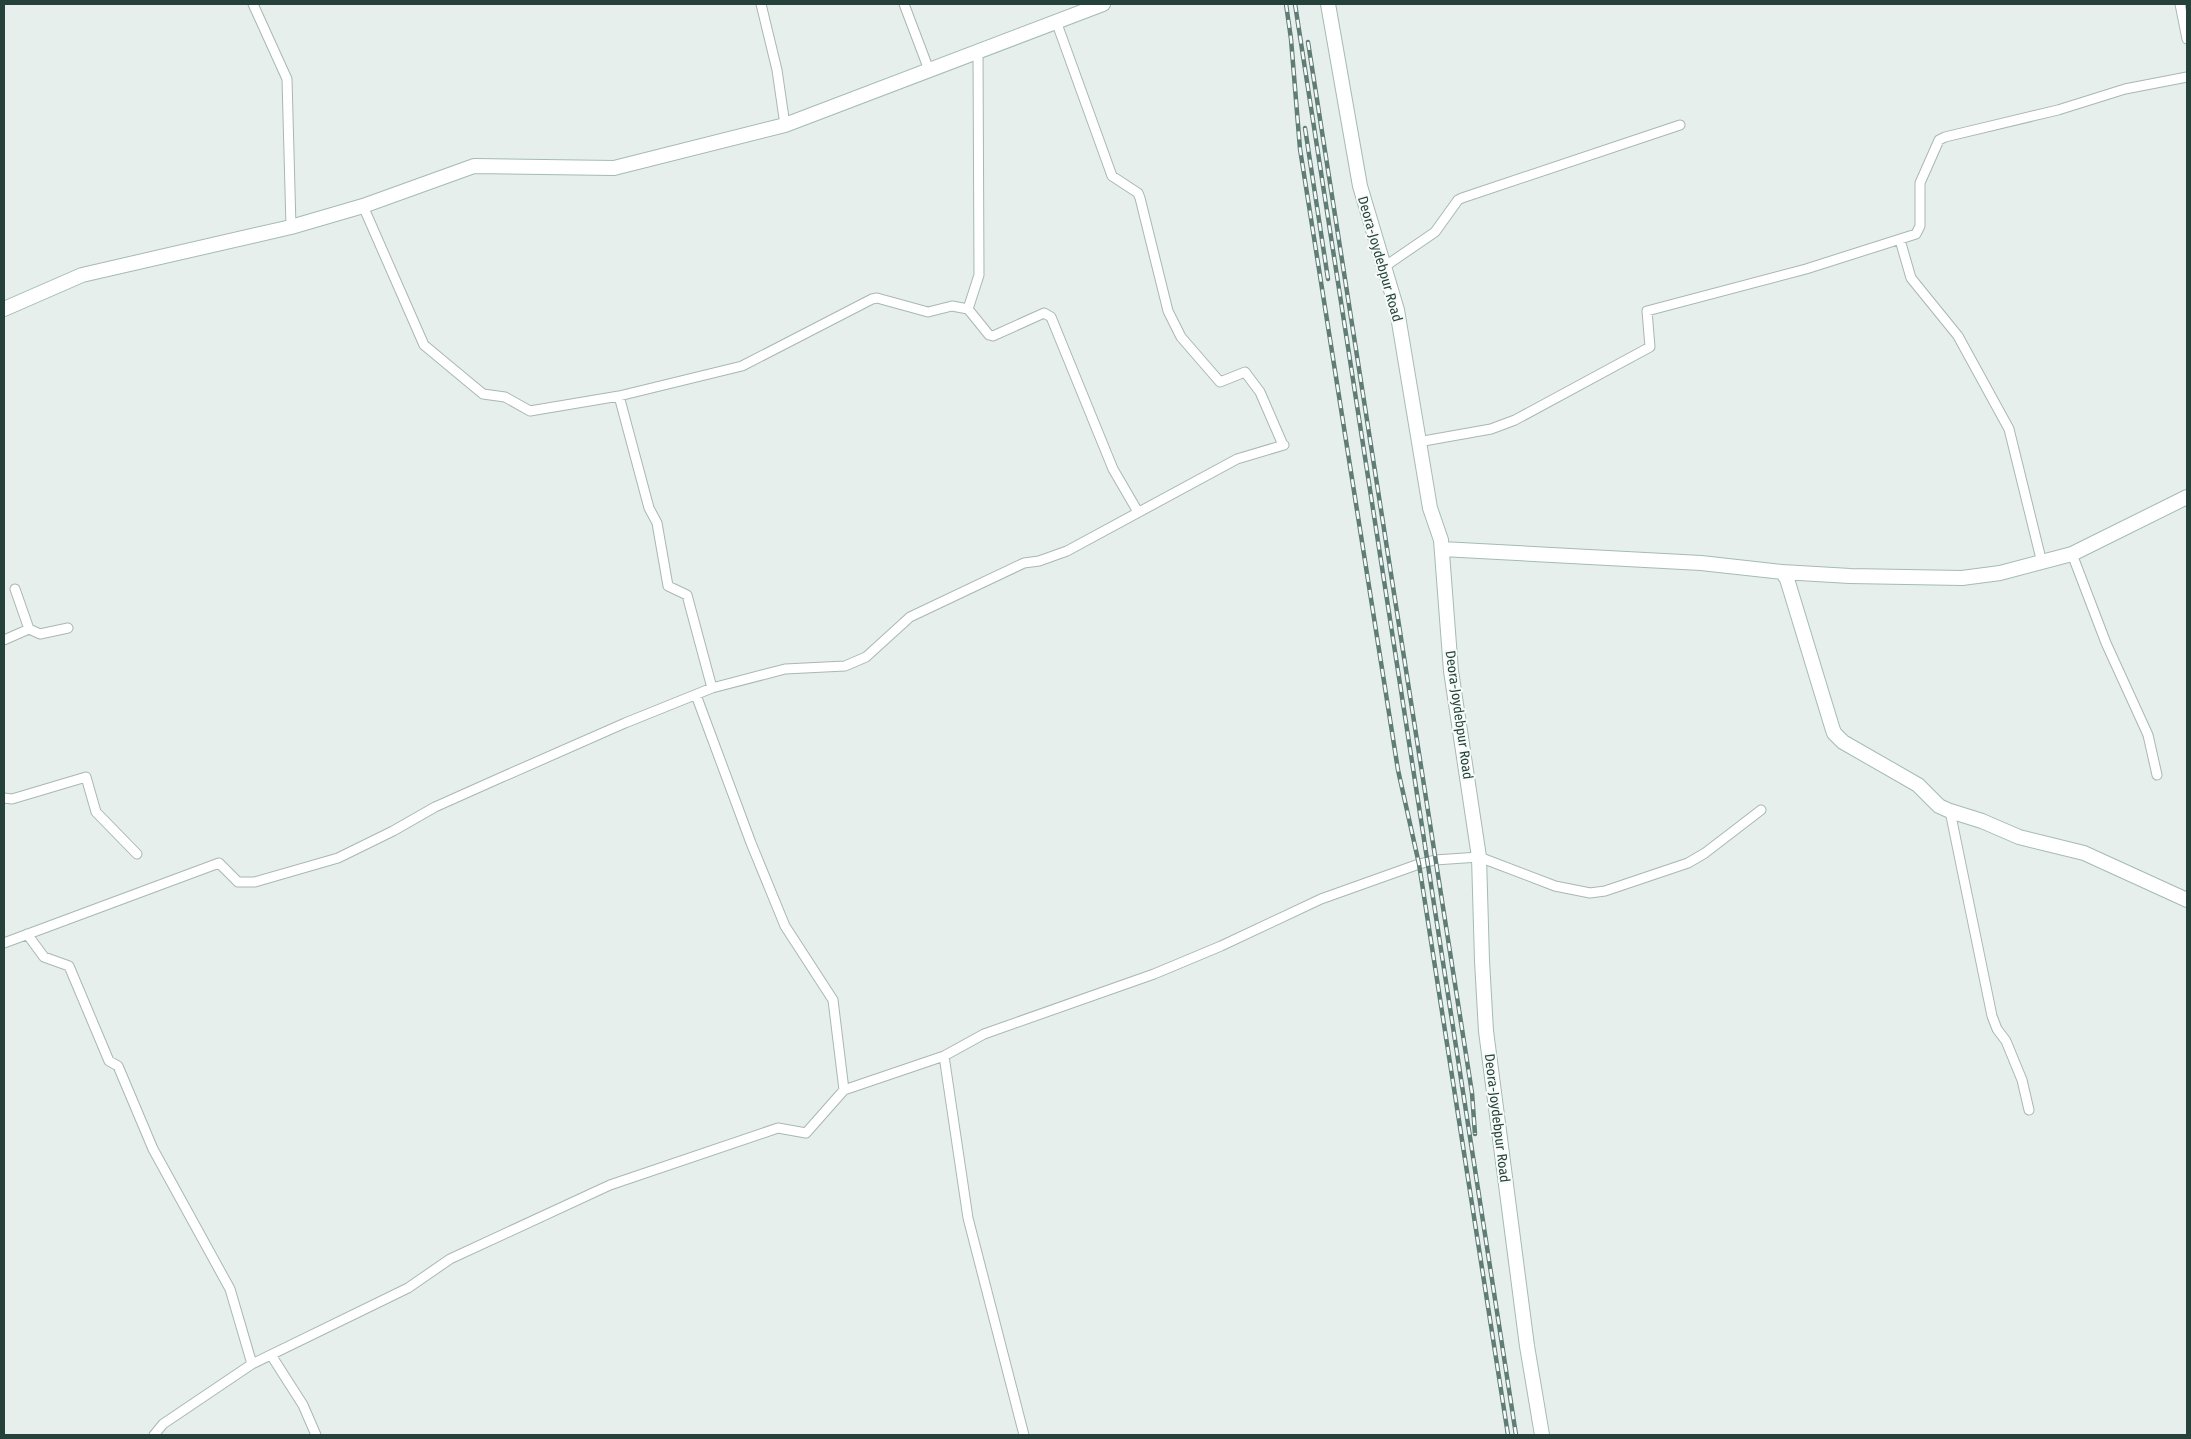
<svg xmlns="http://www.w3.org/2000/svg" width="2191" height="1439" font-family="'Fira Sans Condensed',sans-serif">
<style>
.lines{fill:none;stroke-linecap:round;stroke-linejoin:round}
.street-casing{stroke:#a8b8b2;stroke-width:11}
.secondary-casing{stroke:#a4bbb3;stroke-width:16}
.street{stroke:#fff;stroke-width:9}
.secondary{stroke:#fff;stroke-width:14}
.rail-casing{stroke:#5f7d75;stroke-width:4.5}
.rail{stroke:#f7fbf9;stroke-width:2.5;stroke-dasharray:8;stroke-linecap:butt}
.labels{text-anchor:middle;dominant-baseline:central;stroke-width:4;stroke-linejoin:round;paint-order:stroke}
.street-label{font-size:14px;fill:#24423a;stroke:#f7fbf9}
</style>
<rect width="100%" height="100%" fill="#e6efeb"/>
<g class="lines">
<g class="street-casing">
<path id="street" d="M253 4 287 79 291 227
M761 4 777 70 785 125
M904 4 929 70
M2180 4 2187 39
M1056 21 1112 176 1138 193 1140 198 1168 311 1181 337 1220 382 1245 372 1260 392 1283 445
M363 206 424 345 483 394 505 397 530 411 619 396 742 366 872 299 877 298 928 312 952 306 968 309 989 335 993 336 1044 313 1051 317 1113 469 1138 512
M1900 240 1911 278 1958 336 2009 429 2042 563
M1384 267 1435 232 1458 200 1462 198 1680 125
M968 309 979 275 978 52
M619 396 649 508 657 523 668 586 687 595 712 688
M1418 442 1491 429 1515 420 1650 347 1647 311 1806 269 1916 234 1920 226V183L1939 140 1945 137 2058 110 2125 89 2187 77
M2072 554 2106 643 2148 735 2157 775
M15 589 29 629 40 634 68 628
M4 640 29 629
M696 695 751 843 785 926 833 1000 844 1090
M4 798 12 799 86 777 96 812 137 854
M1950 811 1992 1016 1997 1029 2006 1041 2022 1080 2029 1110
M27 934 44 957 69 966 109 1061 118 1066 153 1149 230 1289 252 1364
M4 943 219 863 238 882H255L338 858 393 831 435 807 500 778 625 723 712 688 785 669 845 666 866 657 910 617 1024 563 1039 561 1067 551 1237 459 1284 445
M944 1056 968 1218 1024 1435
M271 1355 303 1405 316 1435
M154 1435 163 1424 252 1364 408 1288 450 1259 610 1185 778 1128 806 1133 844 1090 944 1056 984 1034 1154 974 1221 946 1321 899 1419 864 1435 860 1479 857 1555 886 1590 893 1605 891 1688 863 1705 853 1761 810"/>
</g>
<g class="secondary-casing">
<path id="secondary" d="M1328 4 1360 186 1397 310 1430 508 1441 540 1451 671 1479 857 1482 961 1486 1031 1527 1346 1542 1435
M4 309 82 275 291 227 363 206 474 166 614 168 785 125 1103 4
M1442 549 1701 563 1782 572 1850 576 1962 578 2000 573 2072 554 2187 497
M1782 572 1787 579 1832 727 1834 733 1843 742 1918 785 1939 806 1950 811 1982 821 2019 837 2084 853 2187 900"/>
</g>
<use href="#street" class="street"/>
<use href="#secondary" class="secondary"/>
<g class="rail-casing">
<path id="rail" d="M1286 4 1291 39 1300 149 1398 770 1419 864 1508 1435
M1295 4 1516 1435
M1308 42 1472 1093 1475 1134
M1305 128 1328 279"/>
</g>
<use href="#rail" class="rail"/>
</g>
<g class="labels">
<g class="street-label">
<text transform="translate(1380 259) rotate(74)">Deora-Joydebpur Road</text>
<text transform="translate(1459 715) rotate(82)">Deora-Joydebpur Road</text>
<text transform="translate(1497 1118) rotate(83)">Deora-Joydebpur Road</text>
</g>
</g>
<rect width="2191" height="1439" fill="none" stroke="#24423a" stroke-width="10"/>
</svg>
